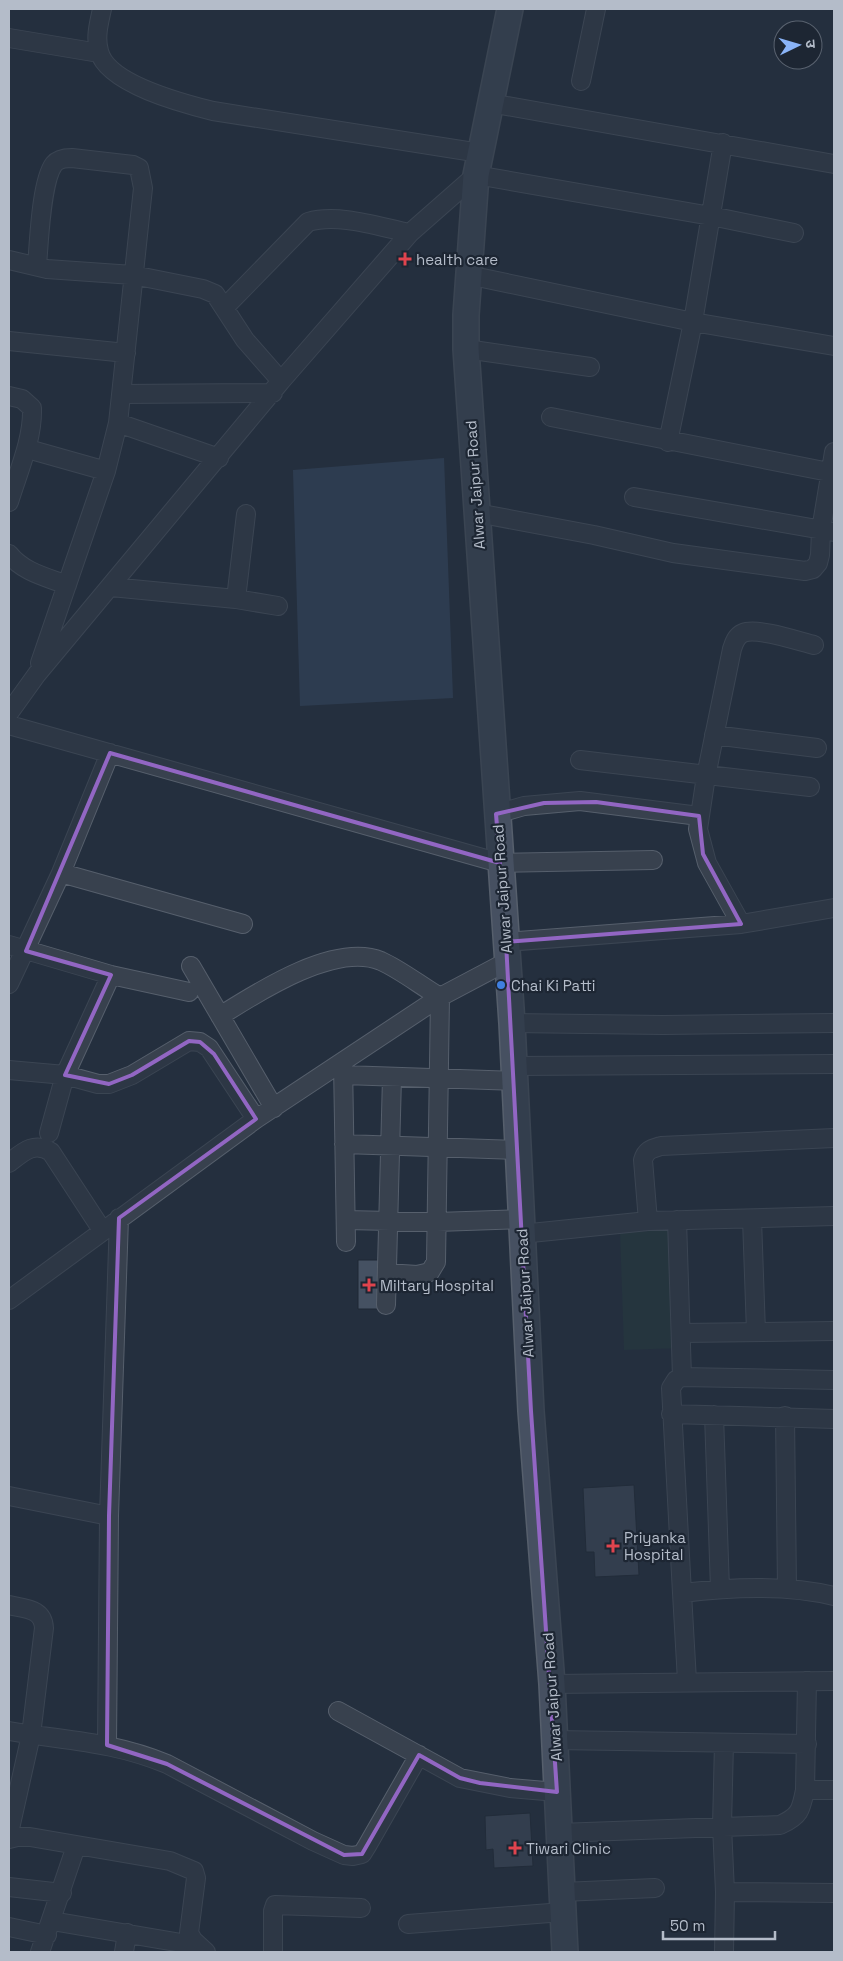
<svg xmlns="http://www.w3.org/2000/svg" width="843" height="1961" font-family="'Space Grotesk','Noto Sans Devanagari',sans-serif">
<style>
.green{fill:#263c3f}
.water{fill:#394c67}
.building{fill:#455162;stroke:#1f2835}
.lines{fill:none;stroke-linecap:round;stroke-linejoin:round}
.minor-casing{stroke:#565f6c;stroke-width:20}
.secondary-casing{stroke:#565f6c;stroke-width:28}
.minor{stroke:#38414e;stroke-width:18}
.secondary{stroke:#465061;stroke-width:25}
.marked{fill:none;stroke:#9266c3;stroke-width:4;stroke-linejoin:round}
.health-dot{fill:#e0444e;stroke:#1d2633;stroke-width:2}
.shop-dot{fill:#3f7fe0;stroke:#1d2633;stroke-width:2}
.labels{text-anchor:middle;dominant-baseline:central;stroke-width:4.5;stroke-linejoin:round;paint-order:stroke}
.poi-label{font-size:15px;fill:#b4bcc9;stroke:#1d2633;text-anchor:start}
.street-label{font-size:15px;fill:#b4bcc9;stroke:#1d2633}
</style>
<rect width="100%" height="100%" fill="#242f3e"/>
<path class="green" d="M678 1230 682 1348 624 1350 620 1232Z"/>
<path class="water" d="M444 458 453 698 300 706 293 470Z"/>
<path class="building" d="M358 1260H379V1309H358Z
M634 1485 639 1575 595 1577 594 1552H586L583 1488Z
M530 1813 533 1866 494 1868 493 1849 486 1850 485 1816Z"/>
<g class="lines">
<g class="minor-casing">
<path id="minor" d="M102 9C99 23 95 37 99 51 107 84 185 104 213 111L480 153
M9 38 99 53
M581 81 596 9
M490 103 834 164
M9 260 47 269 133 275 203 289 215 294 245 340 281 381
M37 266C39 243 41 181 54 164 58 159 65 158 72 158L133 165 139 168 143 188 118 423 106 471 40 663
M468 275 693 322 834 346
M225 307 308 222C339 213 379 227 410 233
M9 341 126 353
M466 349 590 367
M122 394 273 393
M9 396 22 399 32 408C33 440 18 472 9 502
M551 417 834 473
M118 423 219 458
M668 442 693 322 723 143
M35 451 106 471
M634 497 834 532
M477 513 594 535 673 553 805 571 813 569 818 563 820 555 821 530 834 452
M9 554C23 572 46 577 67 585
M111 587 236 599 278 606
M236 599 246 514
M9 713 37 674 281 381 410 233 476 175 711 216 794 233
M9 725 500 863 653 860
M714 735 817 748
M580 760 810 787
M496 814 524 806 580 801 699 816
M61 873 243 924
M741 924 707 863 698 829 706 776 732 649C734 643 736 636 743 633 757 627 798 641 814 645
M506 942 741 924 834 908
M9 945 111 975 189 992
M191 966 274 1108
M9 984 61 873 110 753
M220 1016C258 992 335 942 381 961 401 970 421 986 440 997L436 1262 430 1272 417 1275 387 1273
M512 1023 663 1025 834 1023
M343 1063 346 1242
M514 1066 834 1064
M9 1070 65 1075 98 1084H109L132 1075 189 1041 200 1042 209 1048 256 1119
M344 1075 514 1081
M49 1133 65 1075 111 975
M344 1144 518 1150
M9 1163C23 1152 34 1141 51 1152L102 1230
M752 1219 756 1332
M346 1220 437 1222 521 1219
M677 1220 682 1377
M648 1221 643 1160C646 1150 651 1149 661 1146L834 1138
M521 1234 648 1221 834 1216
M9 1300 256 1119 440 997 508 961
M386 1305 392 1077
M681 1333 834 1331
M834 1380 682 1377 676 1380 671 1388 682 1593C731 1587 786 1584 834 1596
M671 1414 834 1419
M714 1415 720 1589
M785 1416 787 1589
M9 1496 109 1516
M682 1593 687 1681
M9 1605C25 1609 43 1608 44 1628L31 1735 9 1833
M552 1684 834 1681
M338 1711 460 1778 510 1788 557 1792
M9 1731C66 1741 111 1741 167 1764L313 1841 344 1855 353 1856 362 1854 367 1846 419 1755
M555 1740 807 1744
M107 1745 109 1516 119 1218
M805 1790H834
M559 1833 780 1825C800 1816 801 1810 805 1790L807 1681
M9 1839 17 1837H30L170 1861 194 1871 196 1878 189 1933 193 1940 206 1952
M9 1887 62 1893
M562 1892 655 1888
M725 1892 834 1893
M52 1921 199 1946
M408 1924 563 1912
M9 1927 47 1935
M40 1952 76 1846
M124 1952 127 1933
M273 1952V1911L275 1905 361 1908
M724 1952 725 1892 722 1826 724 1743"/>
</g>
<g class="secondary-casing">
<path id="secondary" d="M510 9 476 175 466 315V349L512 1023 531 1411 552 1684 565 1952"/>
</g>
<use href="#minor" class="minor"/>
<use href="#secondary" class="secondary"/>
</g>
<path d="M0 0H843V1961H0ZM110 753 500 863 496 814 544 803 596 802 699 816 703 854 741 924 506 942 531 1411 557 1792 480 1783 460 1778 419 1755 362 1854 344 1855 167 1764 107 1745 109 1516 119 1218 256 1119 214 1054 200 1042 189 1041 132 1075 109 1084 65 1075 111 975 26 951Z" fill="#242f3e" fill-opacity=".55" fill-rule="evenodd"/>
<path class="marked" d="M110 753 500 863 496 814 544 803 596 802 699 816 703 854 741 924 506 942 531 1411 557 1792 480 1783 460 1778 419 1755 362 1854 344 1855 167 1764 107 1745 109 1516 119 1218 256 1119 214 1054 200 1042 189 1041 132 1075 109 1084 65 1075 111 975 26 951Z"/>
<g class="health-dot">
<path d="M402.5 251.5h5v5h5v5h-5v5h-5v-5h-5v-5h5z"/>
<path d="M366.5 1277.5h5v5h5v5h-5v5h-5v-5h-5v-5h5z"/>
<path d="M610.5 1538.5h5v5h5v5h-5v5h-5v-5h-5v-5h5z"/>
<path d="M512.5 1840.5h5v5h5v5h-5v5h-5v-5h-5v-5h5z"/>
</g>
<circle class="shop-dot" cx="501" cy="985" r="5"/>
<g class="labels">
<g class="poi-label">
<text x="416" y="259">health care</text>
<text x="511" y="985">Chai Ki Patti</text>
<text x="380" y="1285">Miltary Hospital</text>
<text x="624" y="1537">Priyanka<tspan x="624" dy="17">Hospital</tspan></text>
<text x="526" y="1848">Tiwari Clinic</text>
</g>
<g class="street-label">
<text transform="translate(475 485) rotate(-94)">Alwar Jaipur Road</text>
<text transform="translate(502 889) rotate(-94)">Alwar Jaipur Road</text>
<text transform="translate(525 1293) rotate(-93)">Alwar Jaipur Road</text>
<text transform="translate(552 1697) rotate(-94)">Alwar Jaipur Road</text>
</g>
</g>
<rect width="843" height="1961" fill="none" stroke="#b4bcc9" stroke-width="20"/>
<g transform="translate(798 45) rotate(85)"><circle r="24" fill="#1d2633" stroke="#59626f"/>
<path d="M0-4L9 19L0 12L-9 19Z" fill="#8ab4f8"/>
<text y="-8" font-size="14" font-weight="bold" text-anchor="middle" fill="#b4bcc9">उ</text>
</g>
<path d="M663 1931v8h112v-8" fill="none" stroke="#b4bcc9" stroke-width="2.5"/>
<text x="670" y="1931" font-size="15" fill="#b4bcc9" stroke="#1d2633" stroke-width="4" paint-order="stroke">50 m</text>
</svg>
